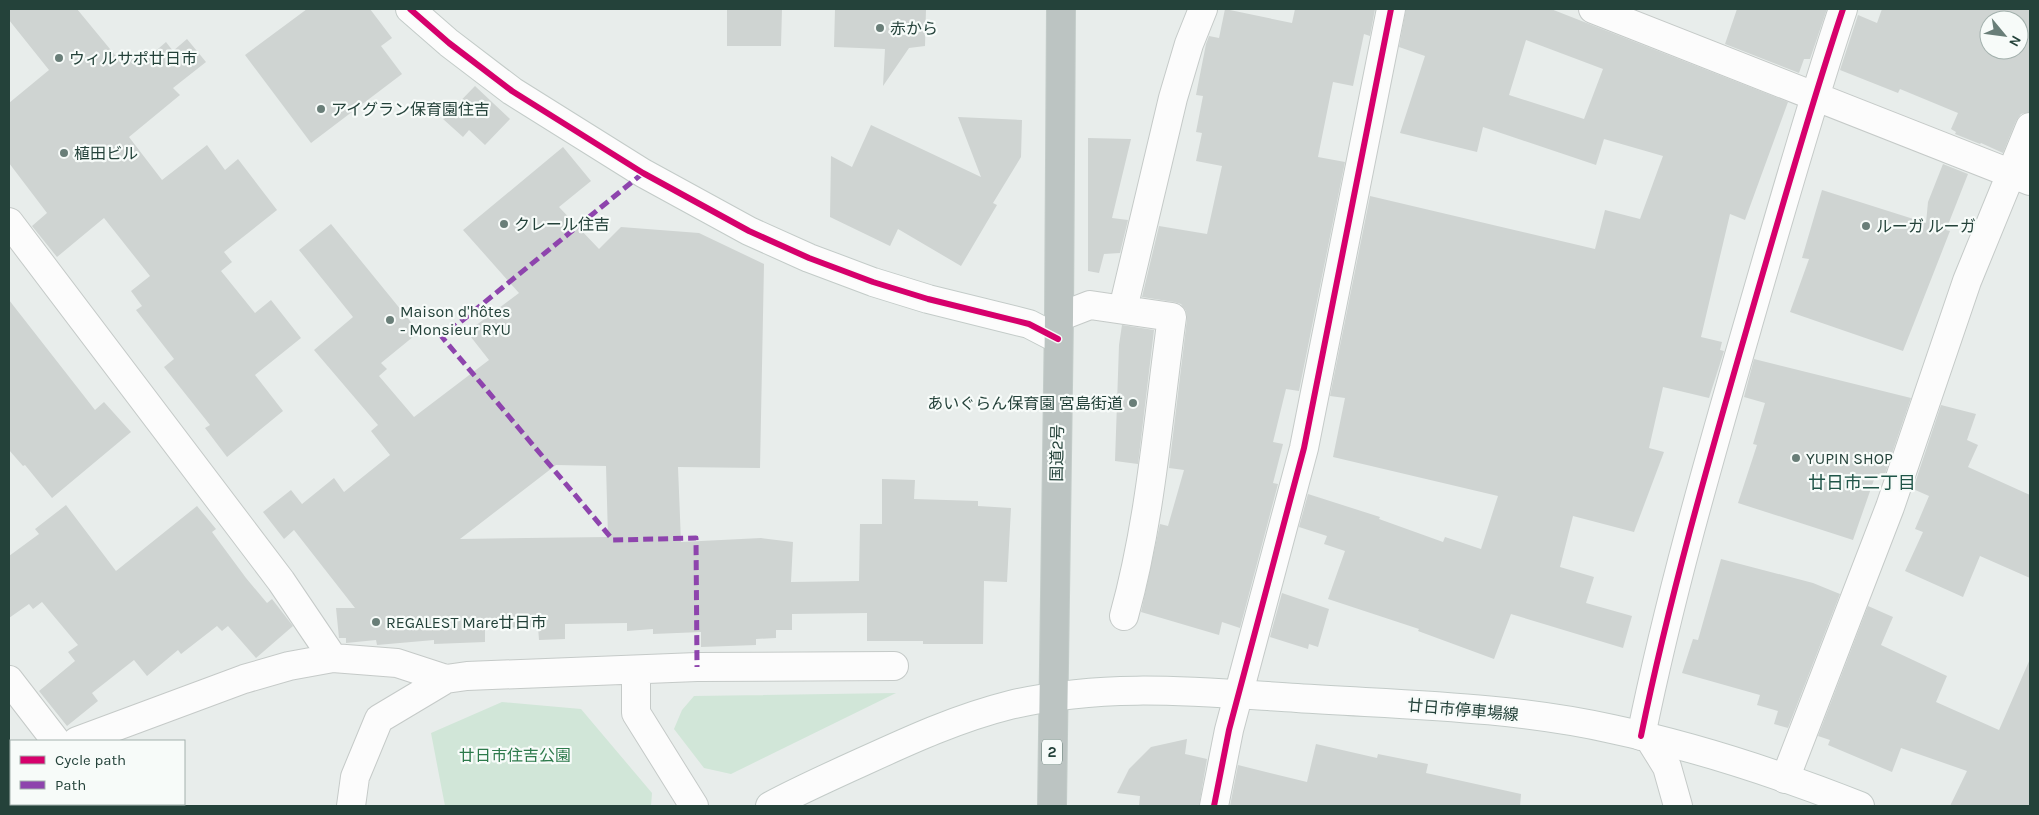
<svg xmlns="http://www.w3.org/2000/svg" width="2039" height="815" font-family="Karla,'Noto Sans JP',sans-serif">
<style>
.green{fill:#d1e6d8}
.building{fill:#cfd4d2;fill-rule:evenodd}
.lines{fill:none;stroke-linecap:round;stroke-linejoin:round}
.street-casing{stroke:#c5cac8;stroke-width:30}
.secondary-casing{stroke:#c3cbc8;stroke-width:30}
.highway-casing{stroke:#c3ccc9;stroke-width:30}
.street{stroke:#fcfcfc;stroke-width:28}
.secondary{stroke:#fcfcfc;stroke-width:28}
.highway{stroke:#bcc4c2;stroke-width:28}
.quiet{stroke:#8e44ad;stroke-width:5;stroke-dasharray:10 5;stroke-linecap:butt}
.cycleway-casing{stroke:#f7fbf9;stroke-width:9}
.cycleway{stroke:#d6006c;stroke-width:6}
.poi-dot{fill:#697e78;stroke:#f7fbf9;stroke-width:2}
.labels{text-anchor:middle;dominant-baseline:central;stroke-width:4.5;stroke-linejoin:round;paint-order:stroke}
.shield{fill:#f7fbf9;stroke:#637a73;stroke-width:1}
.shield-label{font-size:15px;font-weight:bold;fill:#24423a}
.poi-label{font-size:16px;fill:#24423a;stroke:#f7fbf9;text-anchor:start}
.street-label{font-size:16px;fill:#24423a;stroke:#f7fbf9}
.park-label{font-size:16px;fill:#2d7a4b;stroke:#f7fbf9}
.neighbourhood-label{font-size:18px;fill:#1f5548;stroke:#f7fbf9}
</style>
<rect width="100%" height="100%" fill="#e8edeb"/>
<path class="green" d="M896 693 731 774 704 768 674 729 682 710 694 696Z
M502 702 581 709 652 793 651 806H445L431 733Z"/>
<path class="building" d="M9 9H77L124 66 145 49 151 55 166 42 173 51 187 39 206 62 173 88 180 95 129 137 162 180 207 145 225 170 238 159 277 210 224 252 232 262 221 271 255 313 271 300 301 338 255 375 283 411 227 457 205 428 210 425 164 367 174 359 136 310 142 306 131 291 150 276 104 218 57 257 32 226 47 213 9 163V103L49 70 9 20Z
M307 9H370L392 38 381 46 402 74 311 143 245 55Z
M727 9H782L781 46H727Z
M835 9H926L925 46 909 48 883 86 885 49 834 47Z
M1225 9 1292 23 1295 9H1375L1370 36 1364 34 1353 86 1333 82 1318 157 1345 162 1299 391 1286 389 1273 442 1283 444 1273 483 1278 484 1240 628 1222 622 1219 635 1141 612 1160 524 1168 526 1184 470 1169 468 1187 319 1186 311 1181 304 1174 302 1142 297 1159 226 1207 234 1222 166 1196 161 1202 133 1196 132 1203 96 1196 95 1206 44 1209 36 1219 38Z
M1406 9H1551L1788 102 1745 220 1730 214 1701 337 1722 342 1720 350 1724 351 1709 398 1663 387 1649 448 1664 452 1634 532 1573 516 1560 567 1594 577 1586 603 1632 616 1623 648 1511 614 1494 659 1418 631 1419 629 1328 599 1345 551 1324 544 1327 536 1299 527 1308 494 1380 517 1379 519 1443 542 1445 537 1481 549 1498 496 1333 457 1345 398 1330 396 1370 196 1595 249 1605 210 1640 219 1663 156 1604 139 1596 165 1483 127 1477 152 1400 133 1425 56 1399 47ZM1526 40 1603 69 1584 119 1509 95Z
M1737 9H1827L1810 59H1804L1799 73 1725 44Z
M1882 9H2030V112L2021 114 2016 121 2003 153 1981 143 1980 144 1955 134 1956 132 1951 129 1958 113 1900 89 1898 93 1840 70 1858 15 1877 23ZM1989 20H2019V50H1989Z
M475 86 510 119 485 145 469 130 463 137 443 119Z
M958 117 1022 120 1021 157 993 203 997 205 961 266 898 229 890 246 830 217 831 156 852 167 871 125 981 177Z
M1088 138 1131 139 1112 218 1128 220 1120 253 1104 254 1099 273 1088 271Z
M563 147 591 181 559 207 599 249 621 227 699 233 764 264 760 468 678 467 681 542 761 538 793 542 791 582 859 581 860 524H882V479L915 480 914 499 978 501V506L1011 508 1007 582 984 581 983 644H923V641H867V613L792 614V630H776V638L756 639V645L701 647V632L653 634V629L627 631V623L565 624V639L539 640 538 627 485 628V642L434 644V640L377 645 376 640 346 643V638H339L336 608H355L294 530 284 539 263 512 291 490 302 504 334 478 344 492 390 455 371 431 378 425 314 350 353 317 299 250 331 224 419 332 381 363 387 369 379 376 414 417 489 360 467 332 519 293 463 230ZM556 465 606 466 608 537 460 539Z
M1943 164 1968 174 1946 230 1950 231 1903 351 1790 312 1809 259 1802 258 1822 190 1926 223 1928 202Z
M9 300 95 410 104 402 131 432 52 498 25 465 23 466 9 450Z
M1122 325 1154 330 1138 464 1115 461 1119 345Z
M1754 359 1911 398 1884 477 1876 474 1853 540 1738 503 1757 445 1753 444 1765 403 1744 397Z
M1941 405 1976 414 1967 440 1978 445 1968 467 2030 495V578L1980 556 1963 597 1905 571 1923 532 1915 529 1929 496 1913 489Z
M66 505 116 571 197 506 216 529 212 532 246 578 267 603 272 599 293 626 256 658 228 626 222 631 217 626 181 654 178 650 147 676 134 660 92 693 98 701 67 726 39 691 75 661 68 652 78 645 42 602 33 609 29 604 9 618V556L39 534 35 529Z
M1721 559 1813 583 1840 594 1788 728 1774 724 1778 711 1757 705 1760 695 1682 673 1693 639 1698 640Z
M1282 593 1329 609 1318 647 1309 644 1308 649 1270 637Z
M1868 606 1893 617 1881 645 1947 676 1936 702 1999 730 2030 659V806H1950L1967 771 1901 748 1892 772 1828 745 1830 740 1818 736Z
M1187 739 1185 754 1207 759 1199 806H1139L1140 796 1117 793 1129 769 1151 747Z
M1316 744 1377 758 1378 754 1428 764 1426 773 1521 794 1520 806H1230L1238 765 1307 782Z"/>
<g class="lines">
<g class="street-casing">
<path id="street" d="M1593 9 2030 181
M9 222 281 581 333 658
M1123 309 1173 98 1189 44 1203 9
M1059 317 1090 305 1172 317C1158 417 1151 519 1124 616
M636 670V713L694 806
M9 680 56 741
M1641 736C1669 599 1708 463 1747 328 1778 221 1808 114 1843 9
M1649 738 1667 767 1678 806
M77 741 244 679 289 666 333 658 397 663 446 679
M9 767 11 766
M1785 779 1890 507 1967 281 2030 127
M351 806 355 777 379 719 446 679 467 676 697 667 894 666
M1214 806 1229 730 1304 448 1391 9"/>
</g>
<g class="secondary-casing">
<path id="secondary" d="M410 9 449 43 512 91 643 173 749 231 809 258 873 282 928 299 1029 324 1058 339
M770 806C800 790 831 776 862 762 910 740 958 718 1010 705 1107 682 1199 692 1297 698 1402 705 1509 706 1612 729 1697 747 1779 774 1860 806"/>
</g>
<g class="highway-casing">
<path id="highway" d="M1052 806 1059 317 1061 9"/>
</g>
<use href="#street" class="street"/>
<use href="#secondary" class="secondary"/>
<use href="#highway" class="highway"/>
<path class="quiet" d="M643 173 442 337 613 540 696 538 697 667"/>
<g class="cycleway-casing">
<path id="cycleway" d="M410 9 449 43 512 91 643 173 749 231 809 258 873 282 928 299 1029 324 1058 339
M1641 736C1669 599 1708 463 1747 328 1778 221 1808 114 1843 9
M1214 806 1229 730 1304 448 1391 9"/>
</g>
<use href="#cycleway" class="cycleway"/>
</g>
<g class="poi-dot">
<circle cx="880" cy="28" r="5"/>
<circle cx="59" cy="58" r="5"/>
<circle cx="321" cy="109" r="5"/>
<circle cx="64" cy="153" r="5"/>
<circle cx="504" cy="224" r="5"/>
<circle cx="1866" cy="226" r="5"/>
<circle cx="390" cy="320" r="5"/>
<circle cx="1133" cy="403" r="5"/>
<circle cx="1796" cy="458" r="5"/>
<circle cx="376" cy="622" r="5"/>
</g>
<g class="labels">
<rect class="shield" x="1042" y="739.5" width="20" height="25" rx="4"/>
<g class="shield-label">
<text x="1052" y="752">2</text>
</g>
<g class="poi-label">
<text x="890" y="28">赤から</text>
<text x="69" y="58">ウィルサポ廿日市</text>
<text x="331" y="109">アイグラン保育園住吉</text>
<text x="74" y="153">植田ビル</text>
<text x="514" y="224">クレール住吉</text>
<text x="1876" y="226">ルーガ ルーガ</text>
<text x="400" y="311">Maison d'hôtes<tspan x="400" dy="18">- Monsieur RYU</tspan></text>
<text x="1123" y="403" text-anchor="end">あいぐらん保育園 宮島街道</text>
<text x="1806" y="458">YUPIN SHOP</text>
<text x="386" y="622">REGALEST Mare廿日市</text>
</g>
<g class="street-label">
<text transform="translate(1057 453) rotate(-89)">国道2号</text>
<text transform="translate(1463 710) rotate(5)">廿日市停車場線</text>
</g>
<g class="park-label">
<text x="515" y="755">廿日市住吉公園</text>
</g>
<g class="neighbourhood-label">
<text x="1862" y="483">廿日市二丁目</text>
</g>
</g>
<rect width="2039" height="815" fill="none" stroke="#24423a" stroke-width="20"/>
<rect x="10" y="740" width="175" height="65" fill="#f7fbf9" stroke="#a3b1ad"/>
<rect x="20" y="756" width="25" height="8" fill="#d6006c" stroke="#a3b1ad"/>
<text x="55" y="765" font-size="15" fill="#24423a">Cycle path</text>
<rect x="20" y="781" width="25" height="8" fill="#8e44ad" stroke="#a3b1ad"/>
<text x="55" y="790" font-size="15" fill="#24423a">Path</text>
<g transform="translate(2004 35) rotate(119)"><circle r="24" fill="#f7fbf9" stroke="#a3b1ad"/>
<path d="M0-4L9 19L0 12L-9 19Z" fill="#697e78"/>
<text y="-8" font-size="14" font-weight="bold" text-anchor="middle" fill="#24423a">N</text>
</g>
</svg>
